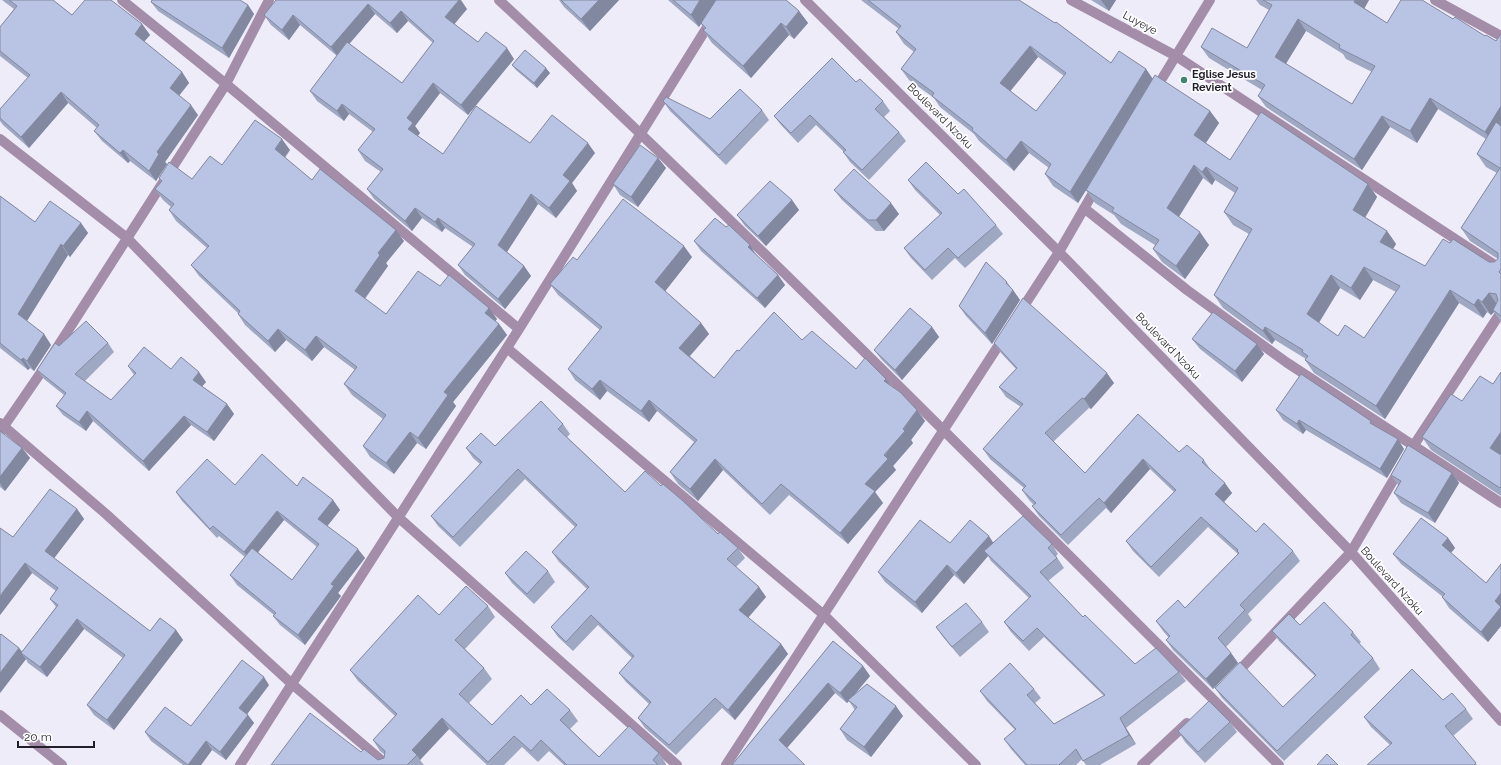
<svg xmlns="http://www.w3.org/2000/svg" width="1501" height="765" font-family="Raleway,sans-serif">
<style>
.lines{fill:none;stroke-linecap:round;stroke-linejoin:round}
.minor{stroke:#a48da9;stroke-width:10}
.tertiary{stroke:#a48da9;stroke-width:10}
.wall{fill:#9fa8c3;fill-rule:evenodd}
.shaded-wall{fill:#82889f}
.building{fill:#b9c3e3;stroke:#82889f;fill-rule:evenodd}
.poi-dot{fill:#438371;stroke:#fff;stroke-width:1.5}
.labels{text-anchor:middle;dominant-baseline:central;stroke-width:3.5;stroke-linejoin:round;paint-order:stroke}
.street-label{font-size:11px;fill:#221f2b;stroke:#fff}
.poi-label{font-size:11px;font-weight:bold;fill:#221f2b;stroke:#fff;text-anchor:start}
</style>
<rect width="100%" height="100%" fill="#efecfa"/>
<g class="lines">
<path class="minor" d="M122 0 226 84 519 329
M499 0C765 248 1021 508 1279 765
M1071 0 1176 56 1501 269
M1435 0 1501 36
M1155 90 1210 0
M0 139 127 238 398 517 677 765
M1084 208 1187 290 1286 362 1501 503
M1020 312 1059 252 1097 186
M507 348 824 615 976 765
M0 423 106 514 292 684 387 765
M0 432 44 368 226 84 269 0
M1235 675 1351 552 1414 445 1501 312
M0 715 62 765
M240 765 519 329 724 0
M726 765 1004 337
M1142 765 1187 723"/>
<path class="tertiary" d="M805 0 1059 252 1351 552 1501 721"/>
</g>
<path class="wall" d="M2 0H53L72 15 142 24 150 35 144 42 182 72 189 83 179 96 198 115 165 162 167 164 156 181 130 161 128 163 102 141 94 131 97 128 68 103 29 148 3 125 0 121V109L28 78 0 56V27L14 9Z
M276 0 467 9 454 24 478 42 514 59 468 115 440 93 415 126 420 133 418 136 443 154 530 143 595 153 572 183 577 191 556 218 538 204 507 252 524 266 531 276 505 309 465 275 458 265 473 247 445 228 442 232 422 218 412 231 374 199 367 189 381 172 365 161 358 150 373 132 349 114 344 121 317 101 310 91 337 56 300 25 289 40 271 25 264 15ZM375 14 397 33 408 21 433 43 402 83 349 44Z
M559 0H619L590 31 564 7Z
M668 0H786L799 11 808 23 794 39 789 35 751 78 712 43 703 30 705 29 701 24 699 27Z
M861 0H1019L1111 63 1146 69 1153 79 1210 111 1219 123 1206 143 1230 160 1368 184 1377 197 1365 217 1387 231 1396 244 1393 249 1425 266 1450 243 1489 262H1494L1498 259 1470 241 1461 228 1497 173 1486 167 1477 154 1486 139 1438 109 1417 143 1390 127 1362 170 1266 107 1258 96 1262 90 1209 58 1201 47 1247 48 1269 10 1260 5 1256 0H1369L1364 8 1387 23 1453 19 1485 36 1496 41 1501 34V322L1494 312 1491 315 1487 312 1483 318 1459 303 1385 419 1314 373 1305 360 1306 359 1275 340 1272 344 1223 308 1214 295 1249 234 1233 225 1224 212 1235 193 1215 180 1212 185 1203 178 1179 217 1209 245 1185 279 1162 262 1153 249 1155 245 1121 224 1114 215 1095 203 1086 190 1078 203 1053 186 1045 174 1049 168 1029 153 1014 171 979 141 974 134 940 107 934 98 909 80 901 69 914 52 904 44 896 32 899 29ZM1306 31 1343 54 1346 59 1372 72 1352 104 1286 64ZM1038 57 1064 76 1036 111 1010 91ZM1373 280 1396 292 1364 338 1338 336 1319 323 1340 288 1360 300Z
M1091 0H1116L1109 11Z
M151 2 248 5 254 14 229 58 158 11Z
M512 65 550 73 537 88 516 70Z
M856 82 883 101 890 111 884 117 899 132 906 141 869 180 850 162 843 152H844L816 125 798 143 781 125 774 116Z
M663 101 710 119 762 110 769 120 726 165 670 111Z
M290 150 285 158 312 180 404 241 386 263 388 266 365 299 386 314 440 286 497 319 495 321 499 324 507 335 453 402 456 406 426 449 417 443 394 474 370 457 363 446 383 419 352 395 344 384 355 370 324 347 312 361 286 340 275 352 245 325 238 314V313L199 276 191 265 207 248 176 221 169 210 171 207 163 200 155 189 161 182 159 178 192 179 222 165Z
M658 158 666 168 638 207 620 195 613 184Z
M908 180 958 194 996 225 1003 234 965 268 955 258 932 280 911 258 904 248 940 215 915 190Z
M834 190 899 214 884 231H876L842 200Z
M0 196 35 222 81 223 88 233 70 257 68 255 27 321 44 334 51 345 34 371 30 368 28 370 0 348Z
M792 200 799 210 766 246 745 226 737 215Z
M694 241 757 256 778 275 785 285 765 308 701 251Z
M692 257 665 291 701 323 709 334 690 356 714 378 739 351 802 340 856 369 886 379 891 386 917 410 925 421 911 440 913 443 893 466 896 470 875 492 883 503 848 544 789 495 770 515 723 470 698 501 678 484 670 472 694 442 657 411 649 422 607 391 600 400 575 380 568 369 600 330 558 295 550 284Z
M1007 282 1020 300 992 344 966 316 959 306Z
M932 327 939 337 902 380 882 360 874 350Z
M1192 339 1257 344 1264 354 1242 382 1200 349Z
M108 343 114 352 85 381 111 400 134 375 128 366 171 369 206 382 202 386 227 404 234 414 214 441 191 425 149 471 93 421 86 431 63 415 56 406 64 395 44 379 37 370 59 346Z
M994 343 1114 383 1091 409 1089 408 1053 442 1085 473 1138 414 1179 452 1204 460 1210 469 1232 493 1224 502 1256 532 1293 551 1300 561 1248 614 1252 620 1226 647 1231 653 1238 663 1213 689 1173 650 1166 640 1169 638 1163 631 1156 621 1185 608 1238 554 1208 527 1159 577 1133 551 1126 541 1174 492 1150 469 1111 513 1106 508 1068 545 1039 516 1032 506 1034 505 1029 500 1022 490 1024 488 990 459 983 449 1021 407 1006 397 999 387 1016 369 1001 353Z
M1501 372V496L1431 450 1422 437 1462 401 1493 384Z
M1276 410 1374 425 1404 449 1387 478 1306 430 1303 434 1283 420Z
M563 424 570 434 567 437 625 492 661 486 718 534 738 548 745 558 736 567 759 587 766 597 748 618 781 644 788 654 735 720 722 708 676 755 645 728 638 718 649 704 626 682 619 673 632 658 598 625 573 651 558 637 551 627 587 589 559 562 552 552 575 527 525 479 460 547 438 526 431 516 480 464 473 458 466 448 495 446Z
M0 431 22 448 30 458 5 491 0 487Z
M1452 473 1459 483 1435 523 1401 503 1394 493 1398 485 1391 475Z
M297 486 333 500 340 510 327 526 365 558 338 593 341 596 305 645 280 625 273 616 274 615 237 585 230 575 245 557 219 536 217 538 182 501 176 492ZM284 520 317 547 292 580 258 552Z
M77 509 84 519 54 558 150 631 176 630 183 640 114 730 94 715 87 705 123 658 84 629 47 677 28 663 26 659 0 693 19 648 22 652 56 607 50 599 56 591 32 573 0 615 13 537Z
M1448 538 1455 548 1451 553 1486 583 1501 564V626L1488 642 1449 608 1442 597H1443L1401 564 1393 554Z
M950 543H993L1052 544 1058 554 1056 556 1064 568 1048 581 1083 617 1135 664 1179 672 1186 681 1126 728 1136 744 1100 765H1086L1082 759 1076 765H1025L1011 749 1004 739 1015 730 987 701 980 691 1034 689 1041 698 1035 703 1054 724 1104 696 1044 637 1029 651 1011 632 1004 622 1029 598 991 561 988 556 964 584 954 575 922 613 885 582 878 572Z
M548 571 555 582 534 604 512 583 505 573Z
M488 606 495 617 465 649 484 668 492 679 469 703 492 725 531 705 570 710 578 721 570 729 599 757 659 753 666 764V765H564L549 751 538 762 522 747 504 765H487L449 729 420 760 424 765H271L361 752 378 760 384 758 385 755 380 751 373 740 395 716 358 681 350 670 439 615Z
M982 622 989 632 960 657 943 637 936 627Z
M1300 625 1353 632 1361 642 1359 644 1373 658 1380 669 1284 761 1222 698 1215 688 1283 707 1315 676 1279 641 1272 631Z
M833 641 863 666 870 676 855 694 903 716 871 757 847 740 840 729 855 710 849 701 847 703 835 693 787 748 732 765Z
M269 685 247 714 254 723 226 760 212 750 201 765H183L151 741 145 732 191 726Z
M1443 700 1466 709 1473 719 1453 736 1477 765H1367L1390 745 1371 727 1364 717Z
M1230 722 1237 732 1205 763 1185 742 1178 731Z"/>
<path class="shaded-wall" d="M459 0H461L467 9 452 27 445 17Z
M599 0H619L590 31 581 19Z
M700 0H716L699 27 691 15Z
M1101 0H1116L1109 11Z
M1355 0H1369L1362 13 1354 2Z
M368 4 375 14 338 57 331 47Z
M248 5 254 14 229 58 222 48Z
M401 11 408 21 397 33 390 23Z
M799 11 808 23 794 39 786 27Z
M293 15 300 25 289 40 282 30Z
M1298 19 1306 31 1283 68 1275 57Z
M781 23 789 35 751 78 743 66Z
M142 24 150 35 142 44 135 34Z
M1030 46 1038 57 1008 94 1000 83Z
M507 48 514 59 468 115 461 105Z
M546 68 550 73 537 88 534 83Z
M1146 69 1154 81 1078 203 1070 192Z
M182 72 189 83 177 98 170 88Z
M433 83 440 93 415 126 420 133 415 139 408 129 407 118Z
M61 92 68 103 29 148 21 137Z
M1430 98 1438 109 1417 143 1410 131Z
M342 104 349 114 344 121 337 111Z
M191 105 198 115 165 162 167 164 156 181 149 171 157 152Z
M1501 106V130L1493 143 1485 132Z
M1210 111 1219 123 1203 147 1194 135Z
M1382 116 1390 127 1362 170 1354 159Z
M282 139 290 150 282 160 275 149Z
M1021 141 1029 153 1014 171 1006 160Z
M588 143 595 153 572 183 577 191 556 218 549 208 563 175Z
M123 150 130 161 128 163 120 153Z
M658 158 666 168 638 207 631 197Z
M1194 165 1203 178 1176 221 1167 208Z
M1206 167 1215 180 1212 185 1202 172Z
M1368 184 1377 197 1362 223 1353 210Z
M531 194 538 204 505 255 498 245Z
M792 200 799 210 766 246 758 236Z
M891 203 899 214 884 231 876 220Z
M415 208 422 218 412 231 405 221Z
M438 218 445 228 442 232 435 222Z
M81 223 88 233 70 257 63 246Z
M396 230 404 241 386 263 388 266 362 302 355 291 378 253Z
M1387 231 1396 244 1389 255 1380 242Z
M1200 232 1209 245 1185 279 1176 266Z
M61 244 68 255 25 324 18 314Z
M750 245 757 256 748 247Z
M684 246 692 257 663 294 655 282Z
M524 266 531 276 505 309 498 299Z
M1364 267 1373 280 1360 300 1351 288Z
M778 275 785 285 765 308 757 298Z
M1331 275 1340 288 1316 327 1307 314Z
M1013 290 1020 300 992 344 985 333Z
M1450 290 1459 303 1385 419 1376 406Z
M1489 293 1498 306 1493 310 1494 312 1491 315 1482 302Z
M1478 299 1487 312 1483 318 1474 305Z
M489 308 497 319 493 324 485 313Z
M701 323 709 334 687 359 679 348Z
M499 324 507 335 453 402 456 406 426 449 418 438 444 392Z
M932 327 939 337 902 380 895 370Z
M1265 327 1275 340 1272 344 1263 331Z
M278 329 286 340 275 352 268 341Z
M44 334 51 345 34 371 27 361Z
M316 336 324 347 312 361 305 350Z
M1257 344 1264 354 1242 382 1235 371Z
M23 358 30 368 28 370 21 360Z
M199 372 206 382 200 389 193 380Z
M1107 373 1114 383 1091 409 1084 399Z
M886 379 894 390 884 381Z
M600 380 607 391 600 400 592 389Z
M649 400 657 411 649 422 641 411Z
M227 404 234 414 214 441 207 432Z
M917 410 925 421 911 440 913 443 893 466 896 470 875 492 883 503 848 544 840 533 865 484Z
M87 411 93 421 86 431 79 422Z
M184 416 191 425 149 471 143 461Z
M1299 420 1306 430 1303 434 1297 424Z
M410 432 417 443 394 474 386 463Z
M1501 432V458L1490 448Z
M1398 439 1404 449 1387 478 1380 469Z
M22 448 30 458 5 491 0 483V477Z
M715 459 723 470 698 501 690 489Z
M1143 459 1150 469 1111 513 1104 503Z
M1452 473 1459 483 1435 523 1428 513Z
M1225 483 1232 493 1222 504 1215 494Z
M333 500 340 510 325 529 318 519Z
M77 509 84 519 52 561 45 551Z
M277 511 284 520 251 561 244 552Z
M989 536 996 547 984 551 988 556 964 584 956 573Z
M1448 538 1455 548 1449 555 1442 545Z
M358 549 365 558 338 593 341 596 305 645 298 635 331 584Z
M25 563 32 573 0 615V596Z
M947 565 954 575 922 613 915 602Z
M759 587 766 597 746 620 739 610Z
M1501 593V626L1488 642 1481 632 1495 601Z
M77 619 84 629 47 677 40 667Z
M176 630 183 640 114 730 107 720Z
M781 644 788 654 735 720 728 710Z
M19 648 25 655 21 653 26 659 0 693V673Z
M1231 653 1238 663 1213 689 1206 679Z
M863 666 870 676 849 701 848 700 849 701 847 703 840 693Z
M264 677 269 685 245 717 239 708Z
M828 683 835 693 786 749 779 740Z
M896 706 903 716 871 757 864 747Z
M248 715 254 723 226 760 220 752Z
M442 718 449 729 420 760 417 755 412 750Z
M1120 718 1126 728 1136 744 1129 735Z
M206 741 212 750 201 765H188Z"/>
<path class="building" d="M9 0H53L72 15 85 0H111L142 24 135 34 182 72 170 88 191 105 157 152 159 154 149 171 123 150 120 153 94 131 99 125 61 92 21 137 0 118V109L30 75 0 51V27L17 6Z
M152 0H240L248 5 222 48 151 2Z
M276 0H459L445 17 478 42 486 32 507 48 461 105 433 83 407 118 413 123 408 129 443 154 476 106 530 143 552 115 588 143 563 175 570 181 549 208 531 194 498 245 524 266 498 299 458 265 475 244 438 218 435 222 415 208 405 221 367 189 383 169 358 150 375 129 342 104 337 111 310 91 347 42 402 83 434 41 401 11 390 23 368 4 331 47 293 15 282 30 264 15Z
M561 0H599L581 19Z
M673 0H700L691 15Z
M716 0H786L799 11 786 27 781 23 743 66 703 30 706 28 701 23Z
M868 0H1019L1055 23 1056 22 1111 63 1119 51 1146 69 1070 192 1045 174 1051 164 1021 141 1006 160 972 130 973 128 932 96 934 93 901 69 916 49 896 32 901 26ZM1030 46 1066 73 1036 111 1000 83Z
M1263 0H1355L1354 2 1387 23 1401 0H1422L1453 19 1455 17 1485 36 1486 35 1496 41 1501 34V106L1485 132 1430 98 1410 131 1382 116 1354 159 1258 96 1265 85 1201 47 1212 28 1247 48 1272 5ZM1298 19 1340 45 1339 48 1375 66 1352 104 1275 57Z
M525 50 546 68 534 83 512 65Z
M832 58 856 82 860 79 883 101 875 109 899 132 862 170 843 152 846 150 810 115 791 133 774 116Z
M1155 75 1210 111 1194 135 1230 160 1261 112 1368 184 1353 210 1387 231 1380 242 1425 266 1443 239 1450 243 1453 239 1489 262H1494L1498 259V253L1495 251 1461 228 1500 168 1477 154 1496 122 1501 126V269L1499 272 1501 274V316L1493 310 1498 300 1496 294 1489 293 1482 302 1478 299 1474 305 1450 290 1376 406 1305 360 1308 356 1302 352 1303 350 1265 327 1263 331 1214 295 1252 229 1224 212 1238 188 1206 167 1202 172 1194 165 1167 208 1200 232 1176 266 1153 249 1159 240 1112 211 1114 208 1086 190ZM1364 267 1400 286 1364 338 1345 325 1338 336 1307 314 1331 275 1351 288Z
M740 89 762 110 719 155 663 101 666 97 710 119Z
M255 120 282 139 275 149 312 180 320 169 396 230 378 253 380 255 355 291 386 314 418 271 440 286 449 275 489 308 485 313 499 324 444 392 448 395 418 438 410 432 386 463 363 446 386 415 344 384 357 367 316 336 305 350 278 329 268 341 238 314 240 311 191 265 209 246 169 210 174 204 155 189 162 181 159 178 169 162 192 179 210 156 222 165Z
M640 145 658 158 631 197 613 184Z
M926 162 958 194 964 189 996 225 958 258 948 248 925 270 904 248 942 213 908 180Z
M854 169 891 203 876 220H868L834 190Z
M770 181 792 200 758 236 737 215Z
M0 196 35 222 50 201 81 223 63 246 61 244 18 314 44 334 27 361 23 358 21 360 0 343Z
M623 199 684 246 655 282 701 323 679 348 714 378 737 350 739 351 774 312 802 340 812 331 856 369 865 358 886 379 884 381 900 392 917 410 903 429 905 431 884 455 888 459 865 484 875 491 840 533 781 484 762 504 715 459 690 489 670 472 697 440 649 400 641 411 600 380 592 389 568 369 602 327 550 284 573 257 577 260Z
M715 218 726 227 729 225 750 245 748 247 778 275 757 298 694 241Z
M986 262 1007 282 1006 283 1013 290 985 333 959 306Z
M1023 298 1107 373 1084 399 1082 398 1045 433 1085 473 1138 414 1179 452 1187 445 1204 460 1202 462 1225 483 1215 494 1256 532 1264 523 1293 551 1240 605 1245 610 1218 638 1231 653 1206 679 1166 640 1170 636 1156 621 1178 600 1185 608 1239 553 1237 551 1238 550 1201 517 1151 567 1126 541 1176 490 1143 459 1104 503 1099 498 1061 535 1032 506 1036 503 1022 490 1026 486 983 449 1023 404 999 387 1017 368 994 343Z
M910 308 932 327 895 370 874 350Z
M1213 312 1257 344 1235 371 1192 339Z
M86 321 108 343 75 374 111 400 136 373 128 366 144 347 171 369 181 357 199 372 193 380 227 404 207 432 184 416 143 461 87 411 79 422 56 406 66 393 37 370 55 343 59 346Z
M1501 372V432L1490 448 1501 455V487L1500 488 1422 437 1451 394 1462 401 1480 376 1493 384Z
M1301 374 1371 421 1370 423 1398 439 1380 469 1299 420 1297 424 1276 410Z
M541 401 563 424 558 429 625 492 645 471 661 486 663 484 683 501 718 534 720 532 738 548 727 559 759 587 739 610 781 644 728 710 715 698 669 745 638 718 651 702 619 673 634 656 591 615 566 642 551 627 589 587 552 552 577 525 518 469 453 537 431 516 482 462 466 448 481 433 495 446Z
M0 431 22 448 0 477Z
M1408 445 1452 473 1428 513 1394 493 1401 481 1391 475Z
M262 454 297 486 303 477 333 500 318 519 358 549 331 584 334 586 298 635 273 616 276 613 230 575 252 548 292 580 319 544 277 511 244 552 213 526 210 529 176 492 207 459 235 485Z
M50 489 77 509 45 551 150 631 160 618 176 630 107 720 87 705 125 655 77 619 40 667 21 653 58 605 50 599 58 588 25 563 0 596V528L13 537Z
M1023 516 1052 544 1048 548 1057 558 1040 572 1083 617 1085 615 1135 664 1156 648 1179 672 1120 718 1129 735 1083 761 1076 749 1059 765H1027L1004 739 1016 729 980 691 1010 663 1034 689 1027 695 1054 724 1105 695 1037 628 1023 641 1004 622 1031 596 984 551Z
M1421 518 1448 538 1442 545 1486 583 1501 564V593L1495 601 1501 607 1481 632 1442 597 1445 594 1393 554Z
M920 520 950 543 970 520 989 536 956 573 947 565 915 602 878 572Z
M526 551 548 571 527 594 505 573Z
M466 586 488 606 455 640 484 668 459 694 492 725 521 695 531 705 547 689 570 710 560 720 599 757 629 726 659 753 653 760 658 765H567L541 740 531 751 514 736 488 762 442 718 412 750 417 755 407 765H271L310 713 361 752 364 749 378 760 384 758 385 751 373 740 397 714 350 670 418 595 439 615Z
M1324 602 1353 632 1351 635 1373 658 1277 751 1215 688 1240 662 1283 707 1316 675 1272 631 1289 614 1300 625Z
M966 603 982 622 952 647 936 627Z
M1 634 19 648 0 673V635Z
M833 641 863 666 840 693 828 683 779 740 805 765H732Z
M242 660 264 677 239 708 248 715 220 752 206 741 188 765 145 732 165 707 191 726Z
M1412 669 1443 700 1452 693 1466 709 1445 726 1476 763 1474 765H1367L1392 743 1364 717Z
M867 684 896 706 864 747 840 729 857 707 848 700Z
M1209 701 1230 722 1198 752 1178 731Z
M1327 754 1338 765H1317Z"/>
<circle class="poi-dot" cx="1184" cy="80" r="4"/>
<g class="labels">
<g class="street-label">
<text transform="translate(1140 23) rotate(28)">Luyeye</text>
<text transform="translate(940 116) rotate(45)">Boulevard Nzoku</text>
<text transform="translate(1168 346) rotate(46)">Boulevard Nzoku</text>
<text transform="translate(1392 581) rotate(48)">Boulevard Nzoku</text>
</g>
<g class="poi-label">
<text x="1192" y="74">Eglise Jesus<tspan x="1192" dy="13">Revient</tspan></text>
</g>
</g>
<path d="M18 741v6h76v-6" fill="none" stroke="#221f2b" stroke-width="2"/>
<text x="24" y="741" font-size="12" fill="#221f2b" stroke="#ffffff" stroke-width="3" paint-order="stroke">20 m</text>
</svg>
